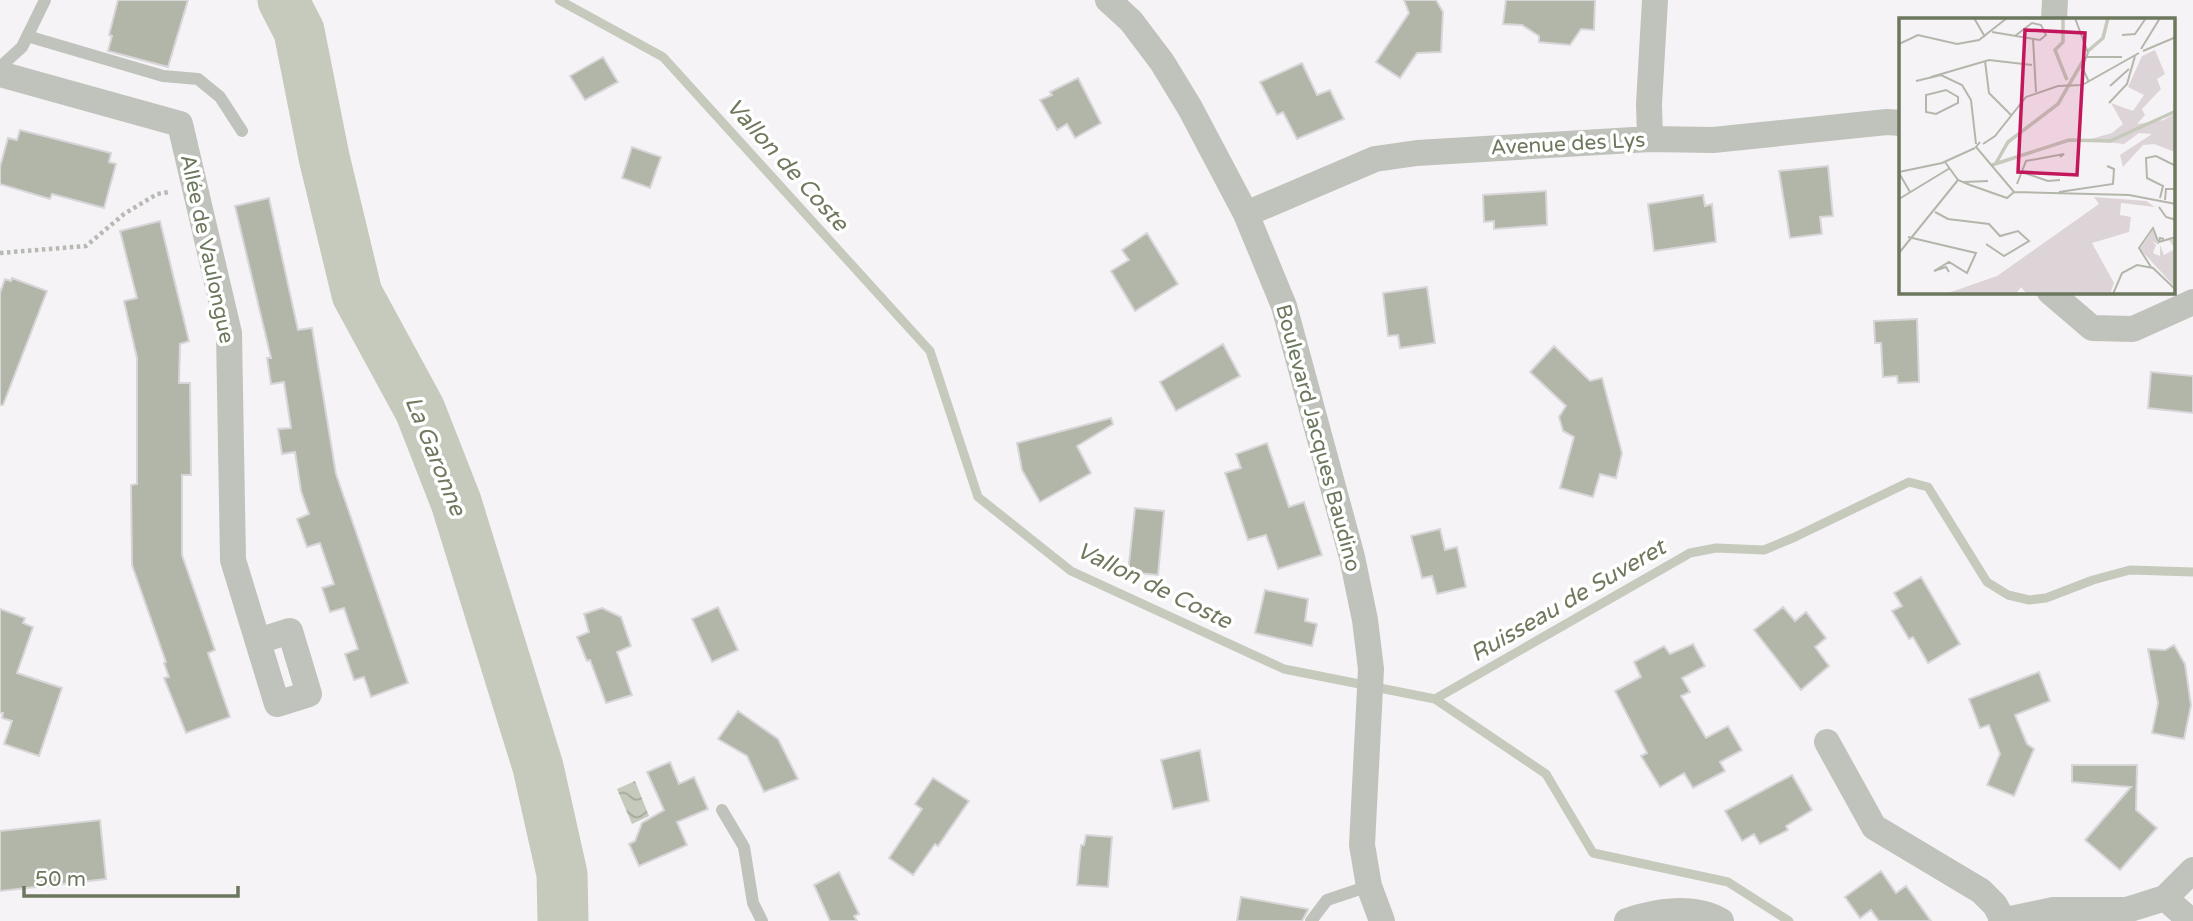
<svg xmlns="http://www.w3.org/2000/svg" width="2193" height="921" font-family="'Varela Round',sans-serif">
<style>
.water{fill:url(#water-waves)}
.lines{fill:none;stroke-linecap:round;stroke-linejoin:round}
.stream{stroke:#c5cabc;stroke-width:9}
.river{stroke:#c5cabc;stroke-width:51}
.building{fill:#b1b6a9;stroke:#d8d6d8;stroke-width:2}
.path{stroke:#b7bab4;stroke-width:4.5;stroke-dasharray:3.5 3.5;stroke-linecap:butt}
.service{stroke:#c0c3bb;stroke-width:12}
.minor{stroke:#c0c3bb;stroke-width:26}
.labels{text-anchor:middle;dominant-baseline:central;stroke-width:7;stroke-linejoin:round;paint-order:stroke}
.street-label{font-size:21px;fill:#6c785e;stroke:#fff}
.water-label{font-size:23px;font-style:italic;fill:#70785e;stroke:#fff}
.inset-river{fill:none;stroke:#c5cabc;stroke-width:3.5}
.inset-road{fill:none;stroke:#b3b7ab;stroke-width:2}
.view{fill:#c2185b;fill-opacity:0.15;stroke:#c2185b;stroke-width:3.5}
.inset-edge{fill:none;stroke:#6c785e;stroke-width:3.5}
</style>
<defs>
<pattern id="water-waves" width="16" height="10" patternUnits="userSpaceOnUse" patternTransform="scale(1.75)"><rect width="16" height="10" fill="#c5cabc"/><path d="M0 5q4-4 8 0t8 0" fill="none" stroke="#a4a99c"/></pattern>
</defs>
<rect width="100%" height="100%" fill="#f6f3f6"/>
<path class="water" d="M635 781 649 816 632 824 617 789Z"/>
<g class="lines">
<path class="stream" d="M559 0 663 57 930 351 978 497 1071 571 1284 669 1435 699 1546 774 1593 853 1728 882 1789 921
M1435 699 1690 553 1716 548 1764 550 1795 537 1909 482 1928 487 1987 582 2008 595 2029 600 2046 598 2093 580 2130 570 2193 572"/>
<path class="river" d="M283 0 299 31 324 157 357 294 420 410 456 502 538 767 562 874 563 921"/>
</g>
<path class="building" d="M118 0H188L168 67 108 51 112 36 109 35Z
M1404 0H1436L1443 12 1441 52 1417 53 1400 78 1376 62 1409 13Z
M1506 0H1595L1594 30 1581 29 1570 45 1539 42V36L1522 25 1503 24Z
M603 57 618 82 585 100 570 76Z
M1302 63 1317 95 1330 90 1344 119 1297 139 1283 112 1277 115 1260 82Z
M1078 78 1101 123 1075 138 1067 124 1057 130 1040 100 1052 95 1050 92Z
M20 130 111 153 109 162 116 164 104 208 52 194 50 199 0 184V167L8 138 17 140Z
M632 147 661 157 650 188 622 178Z
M1828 166 1833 216 1820 217 1822 234 1790 238 1779 171Z
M1546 191 1547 225 1494 229V221L1484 222 1483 195Z
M1703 195 1705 206 1712 204 1716 242 1654 251 1648 204Z
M269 198 298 330 312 328 336 474 408 683 371 697 364 677 354 680 345 654 358 649 344 608 330 612 322 588 334 584 320 543 307 547 297 519 309 514 301 491 295 452 282 454 278 429 291 428 284 382 271 384 267 358H271L235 206Z
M160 221 189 341 180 344 179 383H190L191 475H182V555L215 650 208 653 230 717 186 733 164 678 169 677 164 663 166 662 132 565 131 485 137 484V358L124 301 137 298 120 231Z
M1147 233 1178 284 1135 311 1111 271 1129 260 1122 250Z
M12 278 47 291 3 405H0V293L5 279 11 281Z
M1427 287 1435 343 1400 348 1398 335 1388 336 1383 293Z
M1917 319 1919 382 1898 383 1897 376 1883 377 1881 343H1875L1874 321Z
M1223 344 1240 376 1176 411 1160 382Z
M1554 346 1590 381 1602 378 1622 453 1616 478 1600 474 1593 497 1560 488 1574 437 1563 431 1559 417 1566 406 1530 372Z
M2151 372 2193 376V413L2148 408Z
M1111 418 1113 424 1077 446 1091 473 1040 502 1022 470 1017 443Z
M1267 443 1289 507 1304 502 1322 555 1278 569 1266 535 1248 540 1225 473 1241 468 1236 454Z
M1135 508 1164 511 1158 575 1128 572Z
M1440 529 1445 550 1457 547 1466 587 1437 594 1432 576 1422 578 1411 536Z
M1921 577 1960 644 1928 663 1913 637 1909 639 1892 611 1902 606 1894 593Z
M1265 590 1308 599 1305 621 1317 624 1312 646 1255 633Z
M718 607 738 650 712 662 692 619Z
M1783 607 1795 621 1806 612 1826 638 1815 647 1829 666 1801 690 1754 630Z
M602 608 621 617 631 646 617 652 632 695 606 703 590 660 587 661 577 637 589 632 584 614Z
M0 609 25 618 23 623 33 627 17 673 62 688 39 756 4 744 12 721 2 718 3 713H0Z
M1693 644 1705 666 1682 678 1690 692 1681 696 1706 738 1728 726 1742 750 1720 762 1725 771 1693 788 1684 773 1660 787 1641 756 1647 753 1615 691 1641 677 1634 662 1664 646 1670 654Z
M2174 645 2185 664 2191 705 2184 739 2152 733 2158 703 2148 649 2165 650Z
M2039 672 2050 701 2015 715 2027 744 2034 749 2014 796 1987 785 2000 754 1989 725 1980 728 1969 699Z
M738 711 778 739 798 779 764 792 747 756 718 739Z
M1200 750 1209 801 1173 809 1161 760Z
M670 762 679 784 694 777 708 809 677 822 687 845 639 866 629 844 635 841 642 823 664 810 647 772Z
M2072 765H2137L2136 810 2157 828 2120 870 2085 840 2131 787 2072 782Z
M1792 775 1812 810 1786 826 1788 830 1760 844 1754 834 1742 841 1725 811Z
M933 778 969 801 938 846 935 844 913 875 889 858 922 809 915 804Z
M100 820 106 879 0 891V831Z
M1086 835 1112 837 1108 887 1077 885 1081 845H1084Z
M1881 871 1896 893 1906 886 1931 921H1879L1871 910 1860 918 1845 897Z
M839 872 859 914 854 916 857 921H830L814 885Z
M1241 897 1308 909V910L1302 921H1237Z"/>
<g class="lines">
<path class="path" d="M0 253 86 246 124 214 157 194 169 192"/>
<path class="service" d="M27 36 163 76 198 79 220 97 242 131
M0 67 22 47 45 0
M722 810 744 847 753 903 762 921
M1311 921 1327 900 1369 886"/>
<path class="minor" d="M1108 0 1131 21 1162 62 1190 108 1246 214 1284 306 1352 557 1365 620 1371 669 1362 845 1369 886 1382 921
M2054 19 2055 0
M0 74 180 124 229 333 233 560 277 704 309 694 290 631 258 641
M1650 139 1649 104 1655 0
M1246 214 1375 159 1417 153 1650 139 1713 140 1887 122 1901 123
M2050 292 2092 328 2133 329 2193 302
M1827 742 1874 827 1981 891 1995 905 2003 920
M2165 898 2191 921
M1627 921C1655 911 1694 905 1721 921
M2001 921 2053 910H2127L2165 898 2193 870"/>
</g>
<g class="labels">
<g class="street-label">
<text transform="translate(1568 144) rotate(-3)">Avenue des Lys</text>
<text transform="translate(207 249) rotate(78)">Allée de Vaulongue</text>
<text transform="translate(1318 438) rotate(75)">Boulevard Jacques Baudino</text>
</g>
<g class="water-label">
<text transform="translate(787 165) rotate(48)">Vallon de Coste</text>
<text transform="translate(435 456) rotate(68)">La Garonne</text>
<text transform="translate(1154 586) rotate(26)">Vallon de Coste</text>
<text transform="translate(1568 601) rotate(-30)">Ruisseau de Suveret</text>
</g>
</g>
<g transform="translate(1899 18)">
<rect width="276" height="276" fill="#f6f3f6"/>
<path d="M254 212 260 227 253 223 257 227 254 235 261 238V227L265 237 276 231 270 222 276 221V269L241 231Z" fill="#ddd4d7"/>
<path d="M256 32 266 56 258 61 262 71 243 91 246 97 238 106 265 102 276 95V134L255 126 244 127 224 149 221 137 253 116 240 115 225 126 188 122 213 115 224 106 212 85 234 93 245 77 229 69 243 38ZM195 179 247 183 256 189 222 185 221 197 232 199 230 214 193 225 215 265 211 276H128L122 269 117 276H46L98 258 200 186Z" fill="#ddd4d7"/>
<path class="inset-river" d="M164 0V24L156 32 168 62M189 33 204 20 209 0M97 145 109 124 159 86 185 41M93 147 170 122 211 123 277 93"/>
<path class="inset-road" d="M75 0 86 19M176 0 189 35 183 49 190 64M93 14 141 22 147 17 142 7 133 5 116 18M223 17 236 16 247 0M134 21 137 74M0 26 19 17 58 26 80 22 108 0M242 31 261 0M244 33 277 19M188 39H223M86 43 90 75 112 97M32 59 90 42 133 47M17 63 42 57 63 67 72 82 77 126M211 68 230 51M47 72 59 79V85L37 96 27 94V77ZM210 85 228 66 236 38M81 124 77 129 115 174 230 177 277 186M84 126 96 118 127 79 159 68 183 67 240 35M46 144 59 162 71 167 108 180 115 174M0 154 43 145 76 130M123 154 149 163 161 162M0 155 11 174M65 164 89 163M118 166 127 143 165 136 161 139M160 174 214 166 215 151 208 148M261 180 264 168 248 160 247 140 257 138 277 148M0 181 51 150M266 182 267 171H277M260 189 267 199 277 202M36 194 49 201 90 206 101 218 119 213 130 223 105 238 87 226M9 219 77 235 68 255 50 244 35 253 47 249 50 254M265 221 261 220 260 224 277 219M0 235 59 162M252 249 240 230 254 210 259 223M214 276 223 255 238 247 254 250 277 272"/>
<path class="view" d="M126 12 186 15 178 157 119 154Z"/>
<rect width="276" height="276" class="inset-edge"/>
</g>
<path d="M24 886v10h214v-10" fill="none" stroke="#6c785e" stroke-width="3.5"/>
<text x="35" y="886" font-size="21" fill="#6c785e" stroke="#ffffff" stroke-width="5" paint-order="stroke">50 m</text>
</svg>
